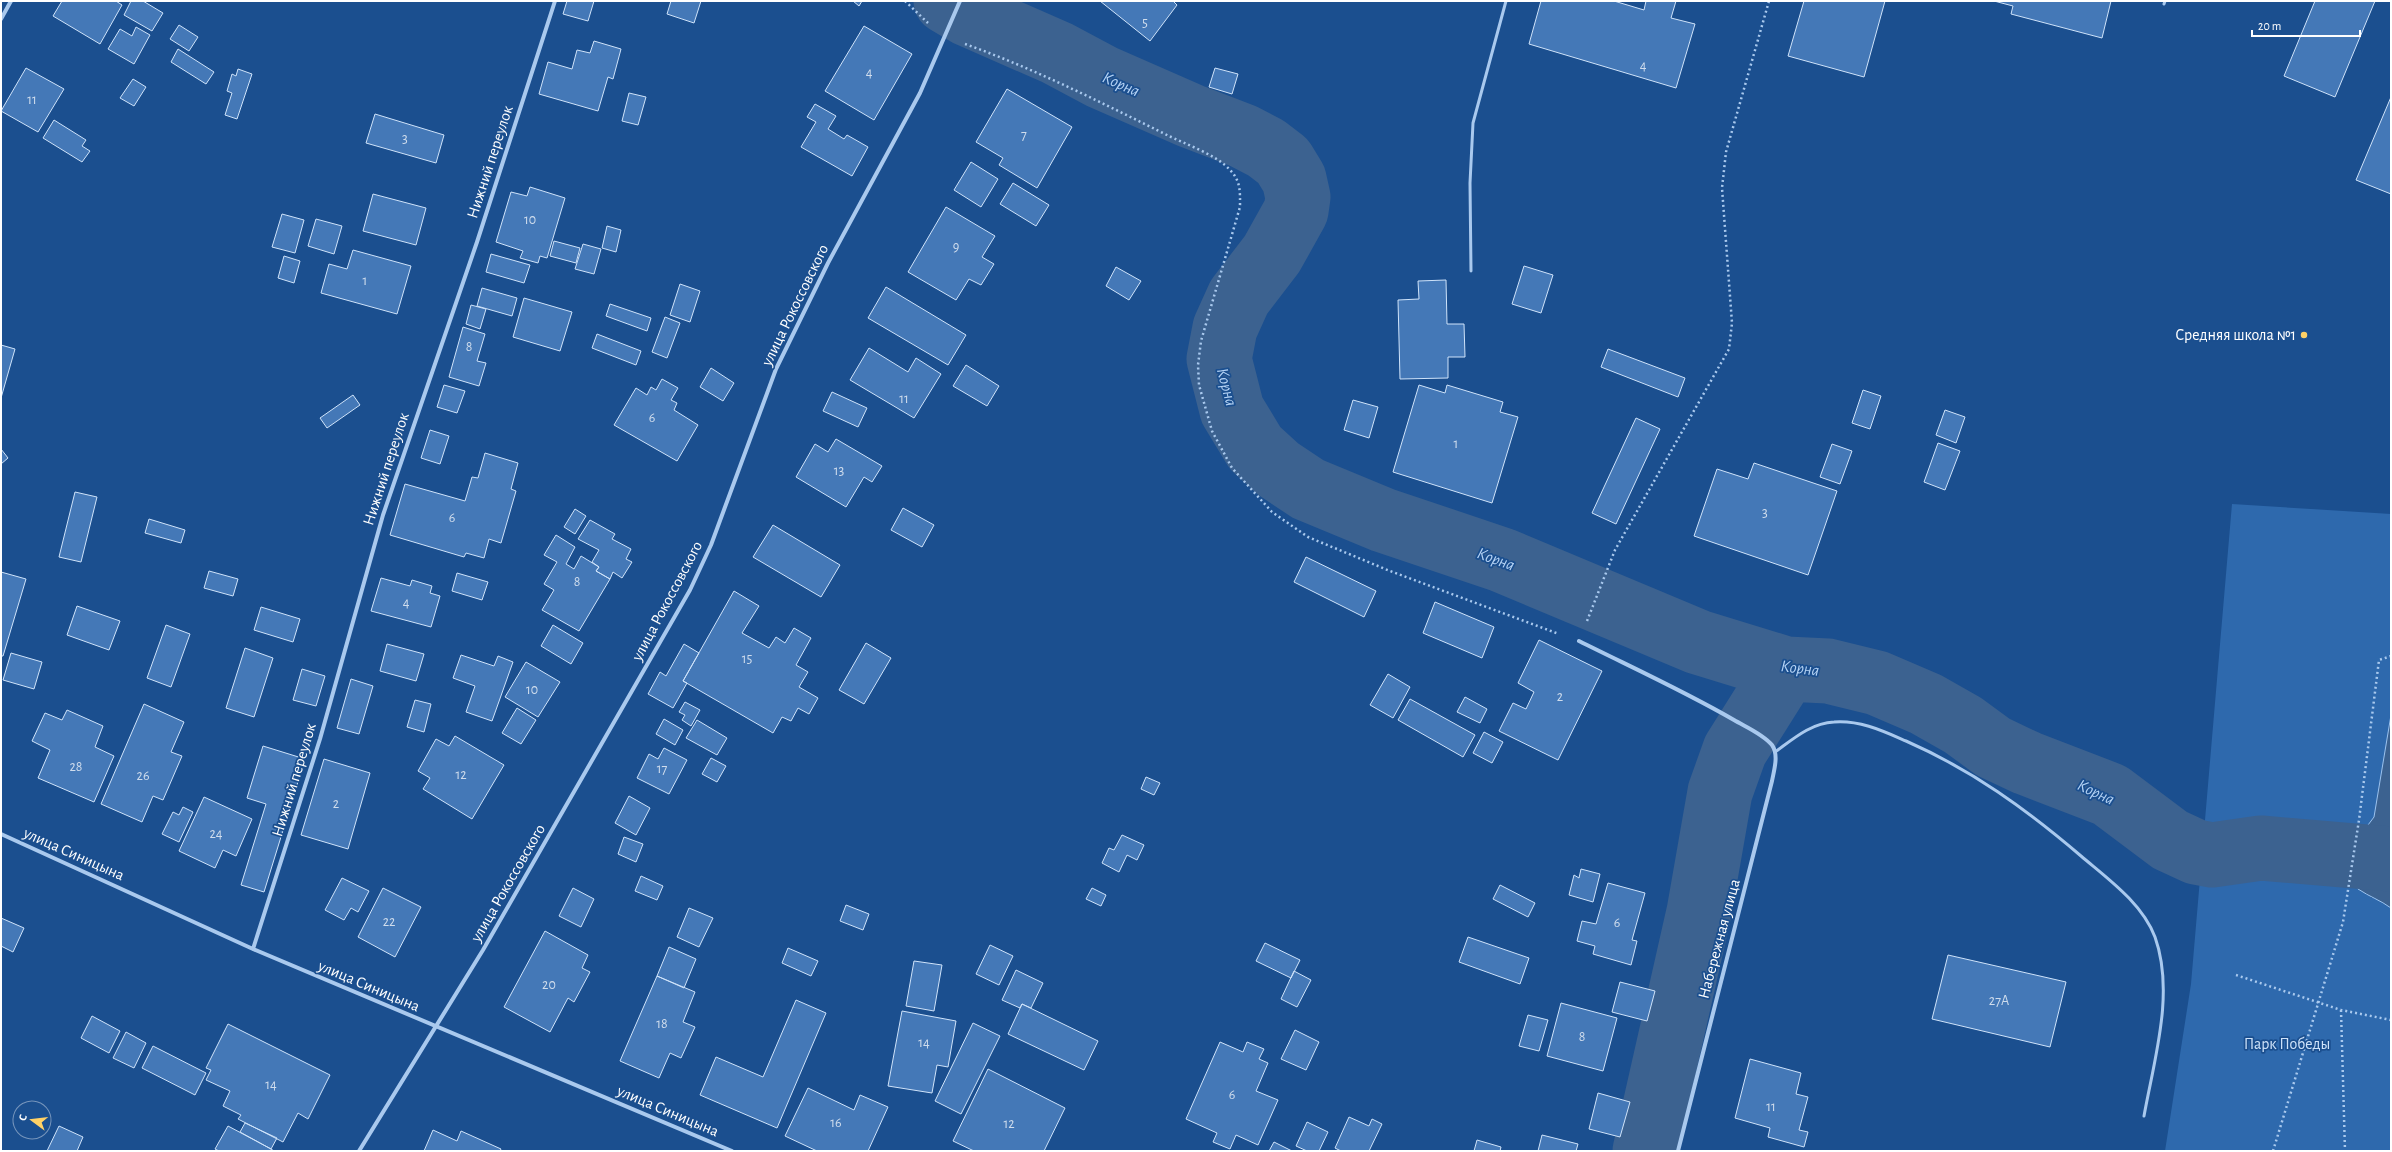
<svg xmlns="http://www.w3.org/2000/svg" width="2392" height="1152" font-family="'Alegreya Sans',sans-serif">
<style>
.green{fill:#2e69ad}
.water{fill:#3c6290;stroke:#9cc4f0}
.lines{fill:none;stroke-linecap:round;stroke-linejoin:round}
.river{stroke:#3c6290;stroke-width:65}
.building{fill:#4478b7;stroke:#cfe3fa}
.path{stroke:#a9c9ee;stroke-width:2.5;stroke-dasharray:2 3;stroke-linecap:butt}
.lane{stroke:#a9c9ee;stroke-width:3}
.street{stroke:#a9c9ee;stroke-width:4}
.poi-dot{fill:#ffd166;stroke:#1b4f8f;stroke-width:1.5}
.labels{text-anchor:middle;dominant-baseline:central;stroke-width:3.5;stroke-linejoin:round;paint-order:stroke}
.number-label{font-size:14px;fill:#d0dded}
.street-label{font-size:16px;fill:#fff;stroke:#1b4f8f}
.poi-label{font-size:16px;fill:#fff;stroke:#1b4f8f;text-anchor:end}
.park-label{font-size:16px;fill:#cfe3fa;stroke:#1b4f8f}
.water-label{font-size:17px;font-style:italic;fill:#b5d3f5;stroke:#1b4f8f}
</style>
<rect width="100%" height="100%" fill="#1b4f8f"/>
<path class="green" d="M2232 504 2391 514V715L2374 817 2365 829 2371 898H2379L2391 908V1151H2165L2191 984Z"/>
<path class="water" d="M2391 715V908C2380 900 2370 897 2358 889L2365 829 2374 817Z"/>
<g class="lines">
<path class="river" d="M946 1 968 14 1057 53 1102 77 1191 116 1243 136 1266 148 1283 161 1294 179 1298 197 1296 211 1272 254 1239 297 1225 328 1219 359 1232 410 1255 448 1278 469 1308 489 1383 520 1502 560 1698 642 1786 669 1828 671 1877 683 1926 704 1963 725 1993 747 2027 763 2110 795 2170 840 2196 852 2212 855 2261 848 2391 859
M1645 1151 1699 912 1720 792 1735 750 1786 669"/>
</g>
<path class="building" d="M62 1H116L122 5 100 44 53 16Z
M131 1H143L163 13 152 31 124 15Z
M567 1H594L588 21 563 14Z
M671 1H701L694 23 667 14Z
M853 1H862L859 6Z
M1100 1H1173L1177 5 1150 41Z
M1541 1H1614L1644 10 1646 1H1676L1671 18 1695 24 1676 88 1529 44Z
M1804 1H1885L1864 77 1788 56Z
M1994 1H2111L2102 38 2011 14 2013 6Z
M2315 1H2375L2335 97 2284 76Z
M179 25 198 37 189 51 170 39Z
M864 26 912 54 874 120 825 91Z
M136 27 150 35 134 64 108 49 120 29 132 36Z
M594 41 621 49 613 79 608 77 598 111 539 94 548 62 572 69 577 50 590 53Z
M178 49 214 72 206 84 171 62Z
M26 68 64 89 38 132 1 111Z
M1215 68 1238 74 1232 94 1209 87Z
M238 69 252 74 237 119 225 115 232 93 227 91 232 74 236 76Z
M133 79 146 87 134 106 120 98Z
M1007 89 1072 127 1037 188 999 165 1003 158 976 142Z
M629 93 646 97 638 125 622 121Z
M2391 97V194L2356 180Z
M815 104 836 116 828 129 844 139 847 135 868 147 852 176 801 147 816 122 807 117Z
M375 114 444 135 436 163 366 143Z
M54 120 86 140 82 146 90 151 82 162 43 138Z
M971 162 998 179 981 207 954 190Z
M1013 183 1049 205 1036 226 1000 204Z
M530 187 565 198 547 258 540 256 538 263 520 258 523 251 496 242 511 192 527 196Z
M373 194 426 208 416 245 363 231Z
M946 207 995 236 982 257 994 264 981 285 969 279 956 300 908 272Z
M282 214 304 220 295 253 272 247Z
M316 219 342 226 334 254 308 246Z
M607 226 621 230 616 252 602 248Z
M554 241 580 248 576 263 550 256Z
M583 244 601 249 594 274 575 269Z
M353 250 411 266 397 314 321 293 329 264 347 269Z
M491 254 530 265 524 283 486 272Z
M284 256 300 261 294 283 278 278Z
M1524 266 1553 275 1541 313 1512 304Z
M1116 267 1141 281 1129 300 1106 286Z
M1446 280 1447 324H1464L1465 357H1448V378L1400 379 1398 300 1419 299 1418 281Z
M680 284 700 291 690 322 670 315Z
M886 287 966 335 948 365 868 318Z
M482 288 517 298 512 316 477 306Z
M524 298 572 312 560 351 513 337Z
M610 304 651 318 647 331 606 316Z
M471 305 486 309 480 329 466 324Z
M665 317 680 323 667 358 652 352Z
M463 327 485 334 477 361 486 363 479 386 449 377Z
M597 334 641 351 636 365 592 348Z
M1 345 15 349 1 398Z
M869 348 908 372 916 358 941 374 914 418 850 380Z
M1608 349 1685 378 1678 397 1601 367Z
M966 365 999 386 987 406 953 386Z
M711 368 734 383 723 401 700 387Z
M662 379 678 388 671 400 677 403 674 410 698 425 677 461 614 425 636 388 647 395 651 387 656 390Z
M444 385 465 391 457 413 437 407Z
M1419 385 1445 393 1447 385 1503 402 1500 412 1518 417 1492 503 1393 472Z
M1863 390 1881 396 1870 429 1852 423Z
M832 392 867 408 858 427 823 411Z
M353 395 360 405 327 428 320 418Z
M1353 400 1378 407 1369 438 1344 430Z
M1945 410 1965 417 1956 443 1936 435Z
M1636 418 1660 429 1616 524 1592 513Z
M430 430 449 436 440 464 421 458Z
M836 439 882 466 872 482 864 477 846 507 796 477 815 444 828 452Z
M1938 443 1960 451 1945 490 1924 482Z
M1832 444 1852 451 1840 484 1820 477Z
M1 449 8 458 1 464Z
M485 453 518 463 511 489 516 491 501 543 489 539 484 558 466 553 464 557 390 535 405 484 465 501 472 477 478 478Z
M1754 463 1837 491 1808 575 1694 536 1717 469 1748 479Z
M75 492 97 497 81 562 59 557Z
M903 508 934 525 922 547 891 530Z
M575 509 586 516 575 534 564 527Z
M149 519 185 530 181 543 145 533Z
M590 520 615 534 612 539 631 549 626 559 632 562 622 578 613 572 610 579 596 571 599 567 592 562 599 550 578 539Z
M773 525 840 565 821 597 753 557Z
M556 535 575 547 566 564 574 569 581 556 599 567 596 571 610 579 579 631 542 610 554 590 544 584 557 562 544 555Z
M1306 557 1376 591 1364 617 1294 582Z
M209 571 238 579 233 596 204 588Z
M1 572 26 579 3 656H1Z
M457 573 488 582 482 600 452 591Z
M381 578 410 586 412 580 432 586 430 593 440 596 431 627 371 611Z
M734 591 759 606 742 633 769 648 776 637 785 643 794 628 811 638 796 665 808 672 799 687 818 698 809 714 798 708 791 721 782 717 773 733 683 681Z
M1435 602 1494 627 1482 658 1423 633Z
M77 606 120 621 109 650 67 635Z
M261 607 300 619 293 642 254 630Z
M166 625 190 634 171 687 147 678Z
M553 625 583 643 571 664 541 646Z
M1539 640 1602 671 1558 760 1499 731 1513 703 1526 709 1534 692 1518 683Z
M866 643 891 658 864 704 839 690Z
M387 644 424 654 416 681 380 671Z
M684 644 699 653 683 681 687 683 673 708 648 694 660 672 666 676Z
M245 648 273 658 254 717 226 708Z
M11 653 42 662 34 689 3 680Z
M461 655 494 666 498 656 513 662 492 721 466 712 475 686 453 678Z
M526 662 560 682 538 717 505 697Z
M302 669 325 676 316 706 293 700Z
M1388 674 1410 687 1393 718 1370 705Z
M351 679 373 686 359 734 337 728Z
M1465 697 1487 709 1480 723 1457 712Z
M1410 699 1475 735 1463 757 1398 720Z
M415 700 431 704 424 732 407 727Z
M685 702 700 710 691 726 682 720 685 715 679 712Z
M144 704 184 722 171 752 182 756 163 800 153 796 142 822 101 804Z
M517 708 536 720 521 744 502 733Z
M67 710 103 726 95 747 114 756 94 802 38 778 50 750 32 741 45 713 62 720Z
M664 719 683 730 675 745 656 734Z
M697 720 727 738 717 755 686 738Z
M1484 732 1503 742 1492 763 1473 753Z
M455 736 504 765 472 819 423 789 430 778 418 771 436 739 449 746Z
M263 746 305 759 264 892 241 885 266 804 247 798Z
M664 748 687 760 669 794 637 778 649 754 658 759Z
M711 758 726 766 717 782 702 774Z
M324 759 370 773 348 849 301 835Z
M1146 777 1160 783 1154 795 1141 789Z
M629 796 650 808 636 835 615 823Z
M204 797 252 819 236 856 223 850 215 868 179 851Z
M183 807 193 812 179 842 162 834 173 812 179 815Z
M1122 835 1144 845 1137 860 1127 855 1119 872 1102 863 1109 848 1114 850Z
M624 837 643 844 636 862 618 854Z
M1581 869 1600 874 1593 902 1569 895 1574 875 1579 878Z
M641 876 663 886 657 900 635 891Z
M342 878 369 891 358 912 351 908 344 920 325 910Z
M1608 883 1645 893 1632 940 1637 941 1631 965 1593 954 1595 946 1577 941 1582 921 1596 924Z
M1500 885 1535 903 1528 917 1493 899Z
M383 888 421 907 395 957 358 937Z
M573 888 594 899 581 927 559 916Z
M1092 888 1106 895 1101 906 1086 899Z
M846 905 869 914 863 930 840 921Z
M689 908 713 918 699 947 677 937Z
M1 918 24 928 13 952 1 946Z
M545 931 588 955 582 968 590 972 574 1002 568 998 550 1032 504 1007Z
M1468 937 1529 958 1520 984 1459 962Z
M1265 943 1300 960 1291 978 1256 961Z
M990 945 1013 956 999 985 976 974Z
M669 947 696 959 684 988 657 976Z
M788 948 818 961 811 976 782 963Z
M1948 955 2066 982 2050 1047 1932 1019Z
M914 961 942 965 934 1011 906 1006Z
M1016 970 1043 983 1031 1008 1022 1004 1020 1008 1002 1000Z
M1294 971 1311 980 1297 1007 1281 999Z
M657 976 695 992 683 1022 695 1027 681 1058 670 1053 659 1078 620 1061Z
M1620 982 1655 991 1647 1021 1612 1012Z
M796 1000 826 1013 777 1128 700 1095 716 1057 763 1077Z
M1561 1003 1617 1018 1603 1071 1547 1056Z
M1022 1004 1098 1041 1084 1070 1008 1034Z
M902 1011 956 1021 948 1067 937 1065 932 1093 888 1086Z
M1528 1015 1548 1020 1539 1051 1519 1046Z
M92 1016 120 1031 109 1053 81 1038Z
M973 1023 1000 1036 961 1114 935 1101Z
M228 1024 330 1075 308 1119 298 1113 283 1142 238 1119 241 1115 223 1106 230 1091 206 1080 211 1070 206 1068Z
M1295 1030 1319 1042 1306 1070 1281 1059Z
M126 1032 146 1043 134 1068 113 1058Z
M1220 1042 1243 1052 1247 1042 1264 1049 1259 1059 1268 1063 1256 1091 1278 1100 1258 1145 1236 1135 1230 1149 1213 1142 1217 1133 1186 1119Z
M153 1046 206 1073 195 1095 142 1068Z
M1750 1059 1801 1073 1796 1094 1808 1097 1799 1130 1808 1132 1804 1147 1768 1137 1770 1128 1735 1118Z
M988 1069 1065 1108 1044 1151H974L953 1141Z
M808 1088 854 1110 860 1095 888 1107 868 1151H817L785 1136Z
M1598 1093 1630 1102 1620 1137 1589 1129Z
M1349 1117 1369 1126 1372 1119 1382 1124 1369 1151H1341L1335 1148Z
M1307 1122 1328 1132 1319 1151H1307L1296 1146Z
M245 1123 277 1138 271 1149 240 1132Z
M59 1126 83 1137 77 1151H47Z
M228 1126 271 1149 274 1151H219L215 1149Z
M433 1130 457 1141 461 1131 501 1149 500 1151H424Z
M1542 1135 1578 1144 1576 1151H1538Z
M1477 1140 1501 1147 1500 1151H1474Z
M1274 1142 1292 1151H1269Z"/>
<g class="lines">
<path class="path" d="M905 1 928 23
M965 44C1035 69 1100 102 1167 135 1185 144 1217 155 1230 170 1241 181 1240 192 1240 207L1201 341 1198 365 1199 385 1212 431 1232 468 1272 512 1308 537 1390 571 1559 634
M1587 621 1615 550 1729 349 1732 323 1722 188 1726 152 1769 1
M2236 975 2341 1010 2391 1020
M2341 1010 2345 1151
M2273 1151 2343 922 2359 820 2379 660 2391 656"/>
<path class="lane" d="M2164 4 2165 1
M1471 271 1470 183 1473 123 1506 1
M1775 752C1793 739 1811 723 1834 722 1860 720 1883 731 1906 741 1972 770 2026 809 2081 856 2108 879 2142 903 2155 937 2175 993 2154 1060 2144 1116"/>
<path class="street" d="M1 19 11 1
M1579 641C1631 667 1684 691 1734 720 1746 727 1763 734 1772 745 1779 755 1774 770 1772 781L1678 1151
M1 834 253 949 732 1151
M253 949 320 739 383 515 477 242 555 1
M359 1151 483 950 690 590 711 545 776 369 828 263 920 93 960 1"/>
</g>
<circle class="poi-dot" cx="2304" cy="335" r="4"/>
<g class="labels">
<g class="number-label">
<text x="1145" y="23">5</text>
<text x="1643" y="66">4</text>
<text x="869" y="73">4</text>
<text x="32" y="100">11</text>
<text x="1024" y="135">7</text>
<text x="405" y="139">3</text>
<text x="530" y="220">10</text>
<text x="956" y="247">9</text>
<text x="365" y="281">1</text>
<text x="469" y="347">8</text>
<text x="904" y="399">11</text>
<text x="652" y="418">6</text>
<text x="1456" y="444">1</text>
<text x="839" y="471">13</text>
<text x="1765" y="513">3</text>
<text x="452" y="518">6</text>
<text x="577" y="582">8</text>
<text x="406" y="603">4</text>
<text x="747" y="659">15</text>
<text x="532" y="690">10</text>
<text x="1560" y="697">2</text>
<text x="76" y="767">28</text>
<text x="662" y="769">17</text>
<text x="461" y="775">12</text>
<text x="143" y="776">26</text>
<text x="336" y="804">2</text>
<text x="216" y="834">24</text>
<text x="389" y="922">22</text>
<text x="1617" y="923">6</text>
<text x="549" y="985">20</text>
<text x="1999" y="1001">27А</text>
<text x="662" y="1024">18</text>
<text x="1582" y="1037">8</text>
<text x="924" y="1043">14</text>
<text x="271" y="1085">14</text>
<text x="1232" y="1095">6</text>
<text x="1771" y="1107">11</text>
<text x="836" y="1123">16</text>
<text x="1009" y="1124">12</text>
</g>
<g class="street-label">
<text transform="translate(490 162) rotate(-72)">Нижний переулок</text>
<text transform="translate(795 305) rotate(-64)">улица Рокоссовского</text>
<text transform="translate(386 469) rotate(-72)">Нижний переулок</text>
<text transform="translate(667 601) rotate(-62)">улица Рокоссовского</text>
<text transform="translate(294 780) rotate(-73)">Нижний переулок</text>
<text transform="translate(74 854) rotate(24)">улица Синицына</text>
<text transform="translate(508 883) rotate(-60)">улица Рокоссовского</text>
<text transform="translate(1719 939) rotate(-75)">Набережная улица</text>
<text transform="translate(369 986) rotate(23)">улица Синицына</text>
<text transform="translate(668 1111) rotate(23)">улица Синицына</text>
</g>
<g class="poi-label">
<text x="2296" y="335">Средняя школа №1</text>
</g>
<g class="park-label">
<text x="2287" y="1044">Парк Победы</text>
</g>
<g class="water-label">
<text transform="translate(1121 84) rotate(24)">Корна</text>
<text transform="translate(1227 387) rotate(75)">Корна</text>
<text transform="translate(1496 559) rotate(20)">Корна</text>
<text transform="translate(1800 668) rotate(7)">Корна</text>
<text transform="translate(2096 792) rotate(25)">Корна</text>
</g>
</g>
<rect width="2392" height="1152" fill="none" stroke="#ffffff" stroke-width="4"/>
<g transform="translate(32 1120) rotate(285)"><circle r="19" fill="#1b4f8f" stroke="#7695bc"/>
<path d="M0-3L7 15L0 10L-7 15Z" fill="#ffd166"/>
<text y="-6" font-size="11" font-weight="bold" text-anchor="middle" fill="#ffffff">С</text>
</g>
<path d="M2252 30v6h108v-6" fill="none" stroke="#ffffff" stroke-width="2"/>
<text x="2258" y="30" font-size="12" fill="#ffffff" stroke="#1b4f8f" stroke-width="3" paint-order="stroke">20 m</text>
</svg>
